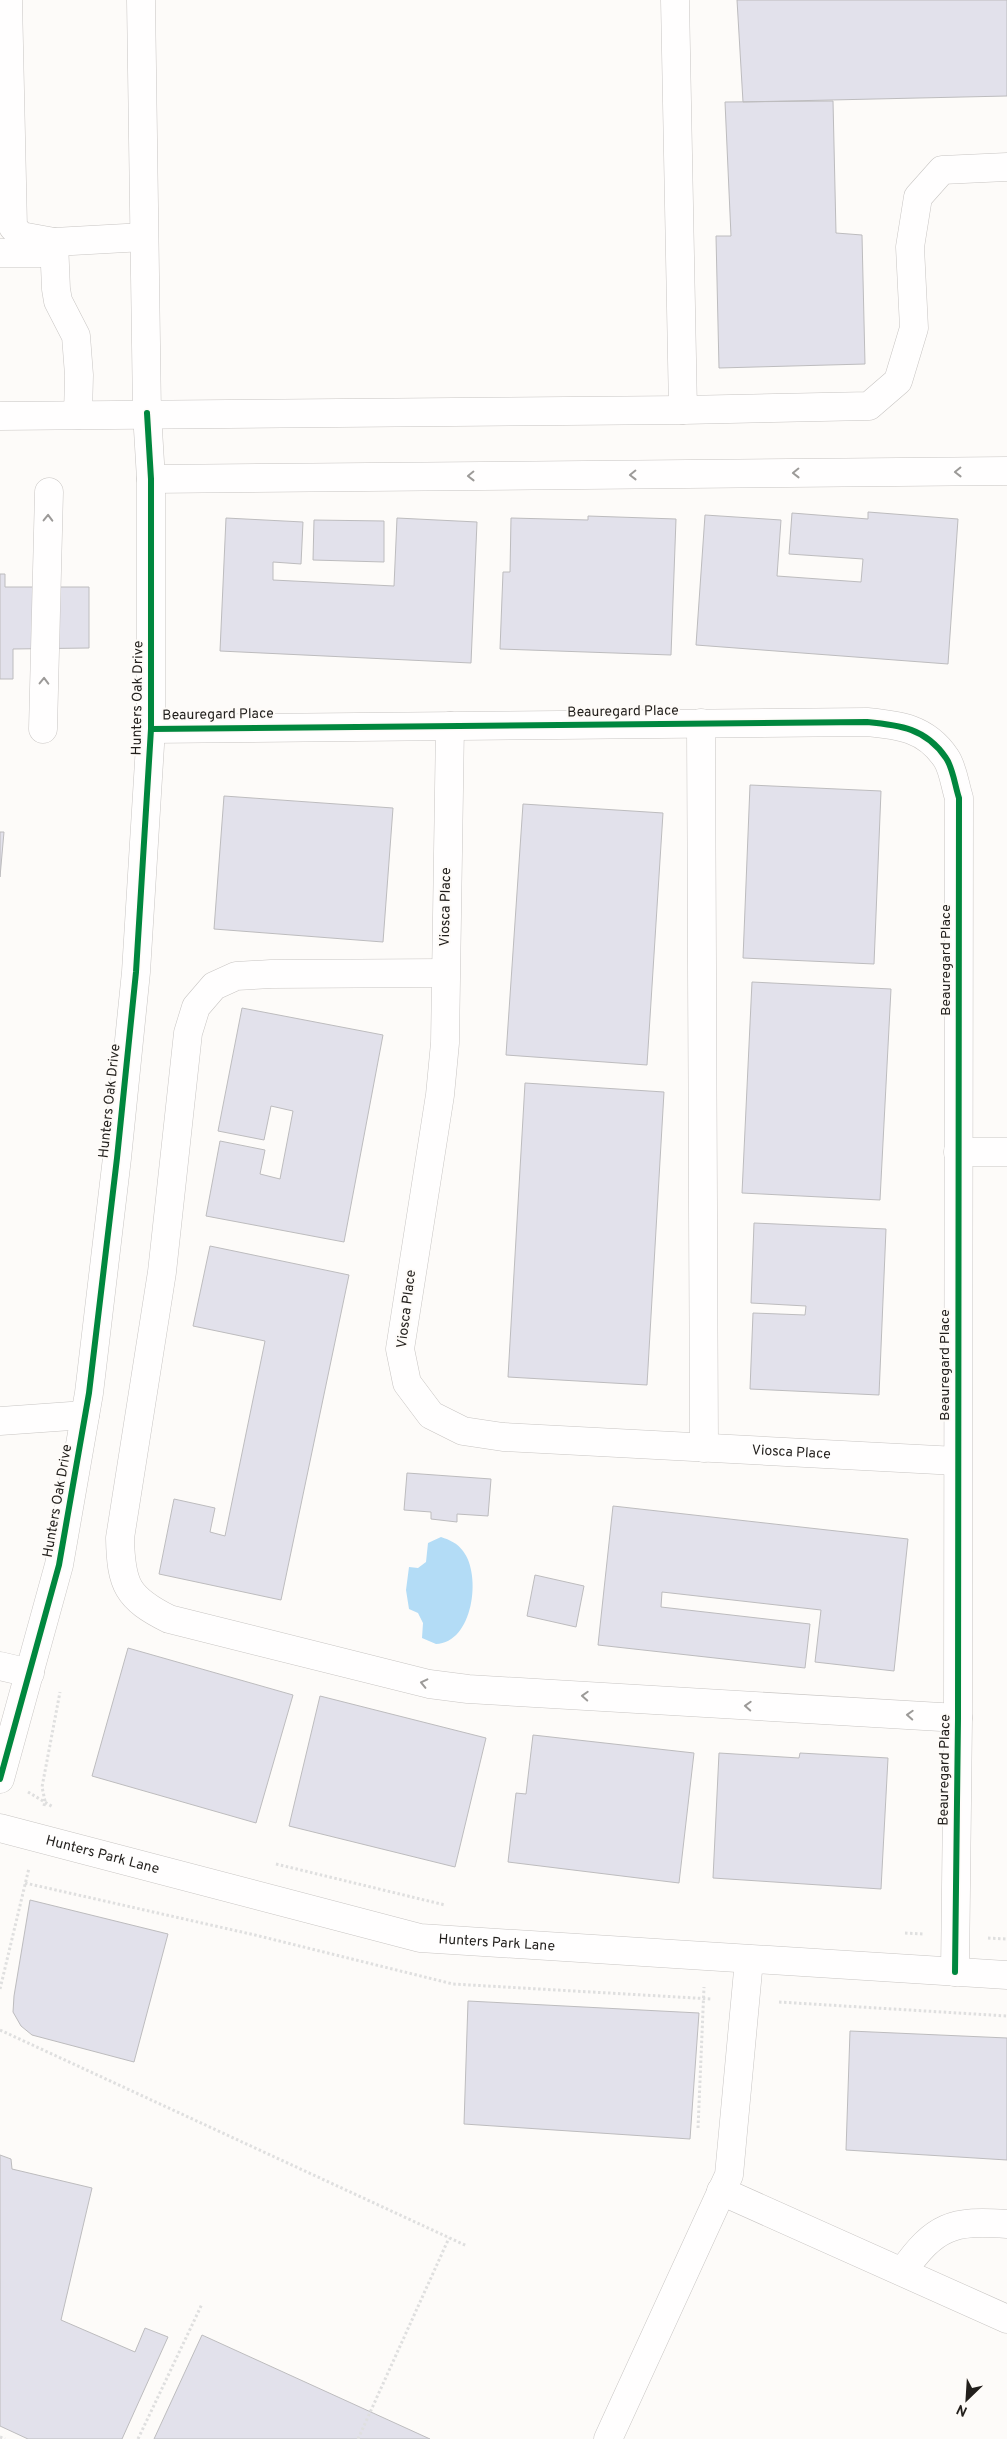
<svg xmlns="http://www.w3.org/2000/svg" width="1007" height="2439" font-family="Overpass,sans-serif">
<style>
.water{fill:#b3dcf6}
.building{fill:#e2e1eb;stroke:#bdbcbe}
.lines{fill:none;stroke-linecap:round;stroke-linejoin:round}
.minor-casing{stroke:#c8c5c3;stroke-width:29}
.path{stroke:#dfdfdf;stroke-width:3;stroke-dasharray:2.5 2.5;stroke-linecap:butt}
.minor{stroke:#fffefe;stroke-width:28}
.cycleway-casing{stroke:#fefbf8;stroke-width:9}
.cycleway{stroke:#00873e;stroke-width:6}
.oneway{stroke:#9c9a98}
.labels{text-anchor:middle;dominant-baseline:central;stroke-width:4;stroke-linejoin:round;paint-order:stroke}
.street-label{font-size:14px;fill:#221f1c;stroke:#fefbf8}
</style>
<rect width="100%" height="100%" fill="#fdfbf9"/>
<path class="water" d="M441 1537C450 1540 457 1543 463 1551 482 1575 473 1643 436 1644L422 1638 423 1623 418 1613 409 1609 406 1590 409 1567 418 1568 426 1562 428 1543Z"/>
<path class="building" d="M737 0H1007V96L743 102Z
M833 101 836 233 862 235 865 364 719 368 716 236H731L725 102Z
M868 512 958 519 948 664 696 645 705 515 781 520 777 576 861 582 863 559 789 554 792 513 868 519Z
M588 516 676 519 671 655 500 649 503 572H510L511 518 588 520Z
M226 518 303 522 301 564 273 562V580L394 586 397 518 477 522 471 663 220 651Z
M314 520 384 521V562L313 560Z
M0 574H5V587H89V648L13 649V679H0Z
M750 785 881 791 874 964 743 958Z
M224 796 393 808 383 942 214 929Z
M523 804 663 813 647 1065 506 1055Z
M0 832H4L0 877Z
M752 982 891 989 880 1200 742 1193Z
M242 1008 383 1035 344 1242 206 1216 220 1141 265 1150 260 1174 280 1179 293 1111 271 1106 264 1140 218 1131Z
M525 1083 664 1092 647 1385 508 1377Z
M754 1223 886 1229 879 1395 750 1389 753 1313 805 1315 806 1306 751 1303Z
M210 1246 349 1275 281 1600 159 1574 174 1499 215 1508 210 1532 225 1536 265 1341 193 1326Z
M407 1473 491 1479 488 1516 457 1514V1522L431 1519V1512L404 1510Z
M613 1506 908 1539 894 1671 815 1662 821 1610 662 1592 661 1607 810 1624 805 1668 598 1645Z
M535 1575 584 1586 576 1627 527 1616Z
M128 1648 293 1695 256 1823 92 1776Z
M320 1696 486 1738 455 1867 289 1826Z
M533 1735 694 1753 679 1883 508 1862 516 1793 526 1794Z
M719 1753 799 1758 800 1753 888 1758 881 1889 713 1878Z
M30 1900 168 1934 134 2062 32 2035 21 2026 13 2012 14 1996Z
M468 2001 699 2013 690 2139 464 2124Z
M850 2031 1007 2038V2160L846 2150Z
M0 2155 11 2159 12 2169 92 2188 61 2320 135 2352 145 2328 168 2337 122 2439H28L0 2426Z
M202 2335 430 2439H154Z"/>
<g class="lines">
<g class="minor-casing">
<g id="minor">
<path d="M8 0 13 227 21 236 54 242"/>
<path d="M675 0 683 410"/>
<path d="M0 253H48"/>
<path d="M78 415 79 375 76 336 58 301 56 289 54 242 144 237"/>
<path d="M0 416 683 410 869 406 898 381 914 328 910 247 918 197 942 170 1007 167"/>
<path d="M151 479 1007 471"/>
<path d="M701 723 704 1448"/>
<path id="s1" d="M450 726 445 1043 440 1095 400 1349 407 1383 431 1415 463 1431 503 1437 957 1461"/>
<path d="M43 729 49 492"/>
<path d="M151 729 867 722C899 725 926 728 946 758 953 768 955 786 959 798L958 1718 955 1972"/>
<path d="M445 973 271 974 236 976 214 986 196 1007 188 1033 162 1272 120 1538C121 1585 127 1598 169 1619L429 1684 468 1689 958 1718"/>
<path d="M958 1152H1007"/>
<path d="M0 1421 85 1415"/>
<path d="M0 1666 30 1673"/>
<path d="M0 1779 59 1565 89 1393 117 1158 136 972 151 729V479L147 413 141 0"/>
<path id="s2" d="M0 1828 420 1938 1007 1975"/>
<path d="M721 2191 1007 2319"/>
<path d="M903 2271C935 2226 952 2220 1007 2224"/>
<path d="M608 2439 729 2175 749 1960"/>
</g>
</g>
<path class="path" d="M28 1792 53 1807
M44 1806 45 1801 42 1787 60 1692
M276 1864 445 1905
M25 1883 255 1935 453 1984 712 1999
M905 1933 924 1934
M988 1938 1007 1939
M0 1989 29 1868
M779 2002 1007 2016
M0 2030 467 2246
M698 2128 704 1987
M0 2437 5 2439
M138 2439 202 2304
M358 2439 449 2238"/>
<use href="#minor" class="minor"/>
<g class="cycleway-casing">
<path id="cycleway" d="M151 729 867 722C899 725 926 728 946 758 953 768 955 786 959 798L958 1718 955 1972
M0 1779 59 1565 89 1393 117 1158 136 972 151 729V479L147 413"/>
</g>
<use href="#cycleway" class="cycleway"/>
</g>
<defs><path id="oneway-chevron" d="M-2-3.5L2.5 0L-2 3.5" fill="none" stroke-width="1.6" stroke-linecap="round" stroke-linejoin="round" transform="scale(1.25)"/></defs>
<g class="oneway">
<use href="#oneway-chevron" transform="translate(958 472) rotate(179)"/>
<use href="#oneway-chevron" transform="translate(796 473) rotate(179)"/>
<use href="#oneway-chevron" transform="translate(633 475) rotate(179)"/>
<use href="#oneway-chevron" transform="translate(471 476) rotate(179)"/>
<use href="#oneway-chevron" transform="translate(48 518) rotate(-89)"/>
<use href="#oneway-chevron" transform="translate(44 681) rotate(-89)"/>
<use href="#oneway-chevron" transform="translate(424 1683) rotate(-167)"/>
<use href="#oneway-chevron" transform="translate(585 1696) rotate(-177)"/>
<use href="#oneway-chevron" transform="translate(748 1706) rotate(-177)"/>
<use href="#oneway-chevron" transform="translate(910 1715) rotate(-177)"/>
</g>
<g class="labels">
<g class="street-label">
<text transform="translate(138 698) rotate(-89)">Hunters Oak Drive</text>
<text transform="translate(623 712) rotate(-1)">Beauregard Place</text>
<text transform="translate(218 715) rotate(-1)">Beauregard Place</text>
<text transform="translate(446 907) rotate(-89)">Viosca Place</text>
<text transform="translate(946 960) rotate(-90)">Beauregard Place</text>
<text transform="translate(110 1101) rotate(-84)">Hunters Oak Drive</text>
<text transform="translate(407 1309) rotate(-83)">Viosca Place</text>
<text transform="translate(945 1365) rotate(-90)">Beauregard Place</text>
<text stroke="none"><textPath href="#s1" startOffset="1066">Viosca Place</textPath></text>
<text transform="translate(58 1501) rotate(-80)">Hunters Oak Drive</text>
<text transform="translate(945 1770) rotate(-89)">Beauregard Place</text>
<text stroke="none"><textPath href="#s2" startOffset="106">Hunters Park Lane</textPath></text>
<text stroke="none"><textPath href="#s2" startOffset="511">Hunters Park Lane</textPath></text>
</g>
</g>
<g transform="translate(967 2399) rotate(205)" stroke="#fefbf8" stroke-width="4" paint-order="stroke">
<path d="M0-4L9 19L0 12L-9 19Z" fill="#221f1c"/>
<text y="-8" font-size="14" font-weight="bold" text-anchor="middle" fill="#221f1c">N</text>
</g>
</svg>
